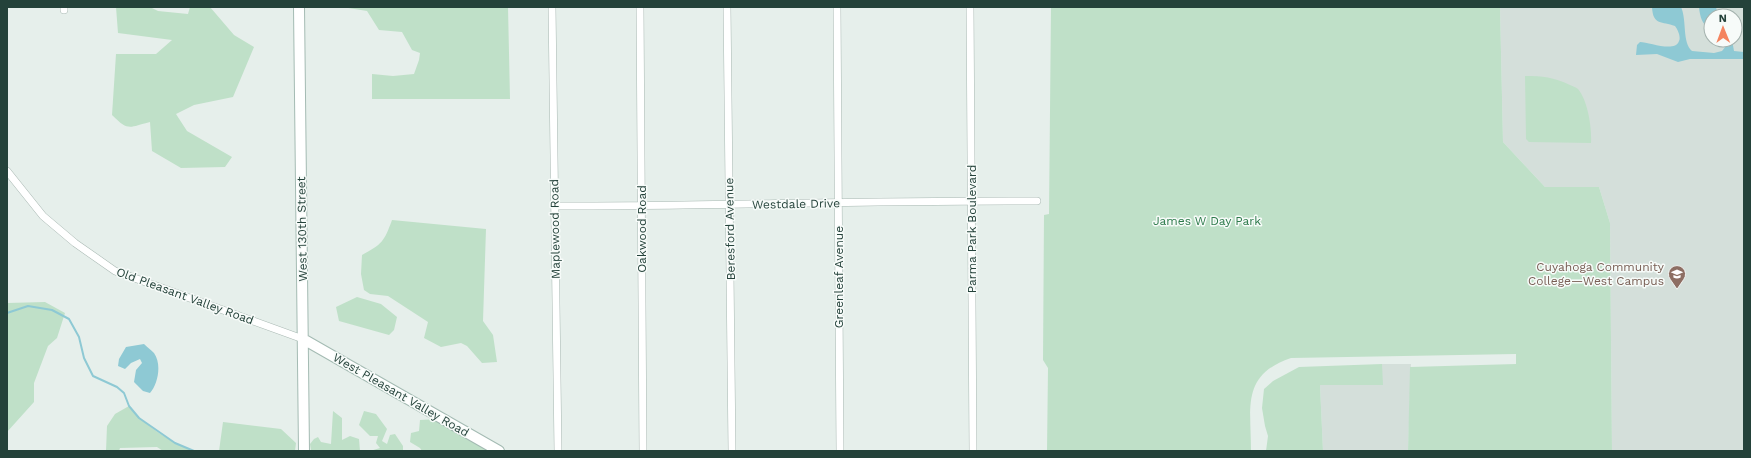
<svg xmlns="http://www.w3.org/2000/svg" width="1751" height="458" font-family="'Work Sans',sans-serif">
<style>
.built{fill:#d4dfda;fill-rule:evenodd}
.green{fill:#bfe0c8}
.water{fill:#8ec9d4}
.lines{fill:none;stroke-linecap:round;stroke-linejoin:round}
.stream{stroke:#8ec9d4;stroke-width:2}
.street-casing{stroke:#a8b8b2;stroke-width:8}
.secondary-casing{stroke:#a4bbb3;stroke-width:12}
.street{stroke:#fff;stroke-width:7}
.secondary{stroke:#fff;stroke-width:10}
.labels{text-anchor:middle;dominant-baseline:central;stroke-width:3;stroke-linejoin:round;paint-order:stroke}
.street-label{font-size:12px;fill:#24423a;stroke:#f7fbf9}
.park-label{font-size:12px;fill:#2d7a4b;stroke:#f7fbf9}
.education-label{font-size:12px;fill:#785e54;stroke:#f7fbf9;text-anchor:end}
</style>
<rect width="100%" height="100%" fill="#e6efeb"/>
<path class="built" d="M1500 7H1744V451H1612L1610 223 1599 187H1545L1503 142ZM1711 16H1735V40H1711Z
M1382 364H1411L1408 451H1323L1320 385H1382Z"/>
<path class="green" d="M116 7H150L158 11 188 14 190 7H210L234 35 254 47 233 97 194 105 176 114 187 131 232 157 225 167 181 168 152 151 150 122C129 127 129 132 112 115L116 54H156L172 40 118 33Z
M342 7H508L510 99H372V74L393 76 414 74 419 60 420 53 412 50 402 32 379 30 367 11Z
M1051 7H1500L1503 142 1545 187H1599L1610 223 1612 451H1408L1410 367 1516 364V354L1291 358C1241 375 1251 407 1251 451H1047L1048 368 1043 360 1044 215 1049 214Z
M1525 76C1543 76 1553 77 1570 85 1572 86 1576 87 1578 89 1588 101 1592 128 1591 143L1529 142 1526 139Z
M392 220 486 229 483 321 493 335 497 362 482 363 467 346 461 343 441 347 424 338 428 322 388 296 370 294 364 290 361 274 362 255C382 244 384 242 392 220Z
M357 297 381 304 397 317 394 330 389 335 339 321 336 307Z
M45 302 65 313 57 338 48 346 34 383V402L7 432V303Z
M1382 364 1383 385H1320L1323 451H1266L1268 436 1265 426 1262 408 1264 389 1273 381 1299 367Z
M129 406C146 427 169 441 194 451H163L157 447 120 448 119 451H106L107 426 115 414Z
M333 411 342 418V440L350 436 359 439 360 451H311L310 444 314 439 318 437 321 442 331 444Z
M364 411 376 414 387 429 382 441 387 444 390 435 395 434 403 446V451H370L380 448 376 443 378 436H370L359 425Z
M437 419 489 451H422L420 448 410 442 411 433 419 431 420 420Z
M223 422 281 429 296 443 295 451H219Z"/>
<path class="water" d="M1652 7H1681C1687 20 1682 43 1692 51L1714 53 1722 51 1726 46V40H1732L1734 51 1744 52V59H1690L1678 62 1657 54 1636 55 1637 45 1640 42C1649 42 1675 53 1679 41 1681 37 1678 30 1675 26 1662 21 1653 26 1652 7Z
M1699 7H1716L1718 16H1711V29C1702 25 1700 17 1699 7Z
M144 344C147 347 151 350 154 353 162 364 158 384 150 393L143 391 134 382 136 370 142 363 140 359 131 363 125 369 118 366 119 359 126 347Z"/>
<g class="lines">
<path class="stream" d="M7 313 28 306 52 310 69 319 79 337 84 358 93 376 117 387 124 393 129 406 139 418 175 443 194 451"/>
<g class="street-casing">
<path id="street" d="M552 7 558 451
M640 7 643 451
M727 7 732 451
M837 7 840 451
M970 7 973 451
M64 10V7
M7 171 43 216 75 243 115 271 303 339
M554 206C715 206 876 200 1037 201"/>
</g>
<g class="secondary-casing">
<path id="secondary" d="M299 7 304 451
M303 339 499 451"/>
</g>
<use href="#street" class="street"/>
<use href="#secondary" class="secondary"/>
</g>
<defs>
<g id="university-pin" transform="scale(0.9)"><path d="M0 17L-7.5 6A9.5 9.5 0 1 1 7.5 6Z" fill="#8d6e63" stroke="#f7fbf9"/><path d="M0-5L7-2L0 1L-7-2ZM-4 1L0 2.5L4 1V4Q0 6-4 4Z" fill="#fff"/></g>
</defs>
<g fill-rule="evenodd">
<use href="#university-pin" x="1677" y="274"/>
</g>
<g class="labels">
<g class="street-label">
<text transform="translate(796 204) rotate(-1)">Westdale Drive</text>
<text transform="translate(302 229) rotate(-91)">West 130th Street</text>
<text transform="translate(555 229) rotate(-91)">Maplewood Road</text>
<text transform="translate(642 229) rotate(-90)">Oakwood Road</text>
<text transform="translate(730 229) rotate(-91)">Beresford Avenue</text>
<text transform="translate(972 229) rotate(-90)">Parma Park Boulevard</text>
<text transform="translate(839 277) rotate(-90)">Greenleaf Avenue</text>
<text transform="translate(185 296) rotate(20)">Old Pleasant Valley Road</text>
<text transform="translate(401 395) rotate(30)">West Pleasant Valley Road</text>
</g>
<g class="park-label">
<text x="1207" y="221">James W Day Park</text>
</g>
<g class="education-label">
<text x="1664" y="267">Cuyahoga Community<tspan x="1664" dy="14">College—West Campus</tspan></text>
</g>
</g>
<rect width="1751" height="458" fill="none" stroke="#24423a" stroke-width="16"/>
<g transform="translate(1723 28) rotate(359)"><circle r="19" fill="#f7fbf9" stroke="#a3b1ad"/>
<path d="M0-3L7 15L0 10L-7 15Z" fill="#f4845f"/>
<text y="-6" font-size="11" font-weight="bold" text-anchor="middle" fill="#24423a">N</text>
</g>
</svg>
